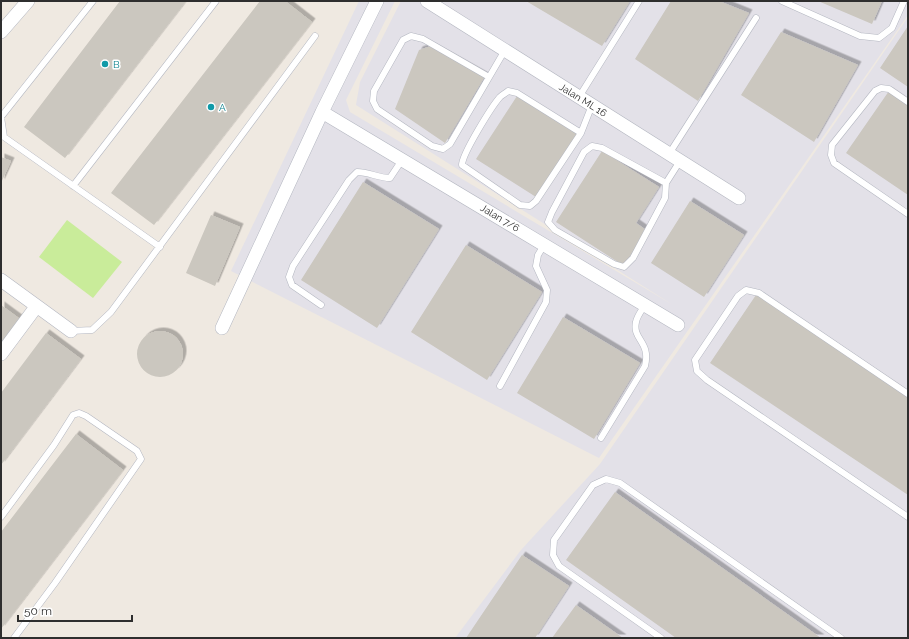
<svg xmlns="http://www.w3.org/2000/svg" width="909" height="639" font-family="Raleway,sans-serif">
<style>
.industrial{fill:#e3e1e8}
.pitch{fill:#c9ec9a}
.building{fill:#cbc7bf;filter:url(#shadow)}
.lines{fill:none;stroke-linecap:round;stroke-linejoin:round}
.lane-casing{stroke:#b4b7c1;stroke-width:7}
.street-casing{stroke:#b4b7c1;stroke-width:14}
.lane{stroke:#fff;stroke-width:6}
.street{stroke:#fff;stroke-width:13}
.culture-dot{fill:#0f9aa8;stroke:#fff;stroke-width:1.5}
.labels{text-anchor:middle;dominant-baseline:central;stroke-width:3;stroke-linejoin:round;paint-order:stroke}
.culture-label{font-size:10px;fill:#0d838f;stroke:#fff;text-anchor:start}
.street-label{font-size:10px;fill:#2e2e2e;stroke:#fff}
</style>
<defs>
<filter id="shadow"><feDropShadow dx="3.5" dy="-3.5" stdDeviation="0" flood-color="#0004"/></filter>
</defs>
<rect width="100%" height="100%" fill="#efe9e1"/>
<path class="industrial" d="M359 1H395L346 100 350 112 673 305 356 105 360 82 401 1H908V15L599 458 231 271Z
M908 17V638H455L521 550 600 464Z"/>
<path class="pitch" d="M67 220 122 262 93 298 39 257Z"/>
<path class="building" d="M120 1H186L65 158 24 127Z
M260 1H285L312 22 154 225 111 193Z
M526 1H630L602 46Z
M671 1H719L749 13 698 101 635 59Z
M818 1H882L872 24Z
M908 26V87L880 68Z
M781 32 858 65 814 142 741 95Z
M431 46 485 76 445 143 395 109 419 50Z
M889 91 908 104V195L846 153Z
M517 96 577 134 536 197 476 159Z
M602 151 659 187 636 223 646 230 624 266 556 222Z
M1 157 11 161 1 183Z
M363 182 439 229 377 328 301 280Z
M690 201 744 235 704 297 651 263Z
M211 215 240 227 215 286 186 273Z
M466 245 542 292 487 380 411 332Z
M756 295 908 396V495L710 363Z
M1 305 20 319 1 344Z
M563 317 640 363 594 439 517 393Z
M137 354a23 23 0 1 1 46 0a23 23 0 1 1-46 0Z
M46 333 81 359 1 465V393Z
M76 434 123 470 1 629V532Z
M615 492 821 638H676L566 560Z
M522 555 569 586 535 638H466Z
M576 605 623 638H552Z"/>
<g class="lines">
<g class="lane-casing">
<path id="lane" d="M93 1 1 117 4 137 160 247
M782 1 860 36 879 38 892 28 904 1
M489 77 423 39 411 36 403 40 374 91 373 101 377 109 432 146 443 149 450 144 505 50
M579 97 639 1
M908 102 889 89 881 88 875 91 832 145 831 155 834 163 908 214
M581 133 517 93 508 91C506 93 502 95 500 97 492 106 462 154 462 165L520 205 530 206 536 201 581 133 592 105
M669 154 756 18
M666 183 602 148 592 146 584 152 552 212 548 222 555 230 614 264 624 267 633 258 665 198 666 183 680 161
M73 186 216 1
M321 305 292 285 289 277 293 266 349 180 357 172C369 172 378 178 390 178L402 160
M71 331 92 330 111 312 315 36
M500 386 546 302 547 290 536 266 538 255 544 245
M908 394 759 293 746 290 738 296 695 360 697 371 707 380 908 517
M601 438 645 366C651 341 632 340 636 322 637 316 642 310 645 305
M1 517 54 445 73 415 79 413 86 416 137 451 141 459 55 583 14 638
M661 638 559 566 553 555 554 540 593 485 606 479 620 483 841 638"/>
</g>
<g class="street-casing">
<path id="street" d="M427 1 739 198
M1 32 28 1
M322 112 678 325
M1 280 71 331
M222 328 322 112 377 1
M1 354 36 307"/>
</g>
<use href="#lane" class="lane"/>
<use href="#street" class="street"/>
</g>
<g class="culture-dot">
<circle cx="105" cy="64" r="4"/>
<circle cx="211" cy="107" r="4"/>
</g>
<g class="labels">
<g class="culture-label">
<text x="113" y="64">B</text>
<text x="219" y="107">A</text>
</g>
<g class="street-label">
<text transform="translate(583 100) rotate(32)">Jalan ML 16</text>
<text transform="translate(500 218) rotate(31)">Jalan 7/6</text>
</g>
</g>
<rect width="909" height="639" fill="none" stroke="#2e2e2e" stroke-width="4"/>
<path d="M18 615v6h114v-6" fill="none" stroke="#2e2e2e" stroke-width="2"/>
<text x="24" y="615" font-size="12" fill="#2e2e2e" stroke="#ffffff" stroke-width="3" paint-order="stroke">50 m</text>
</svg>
